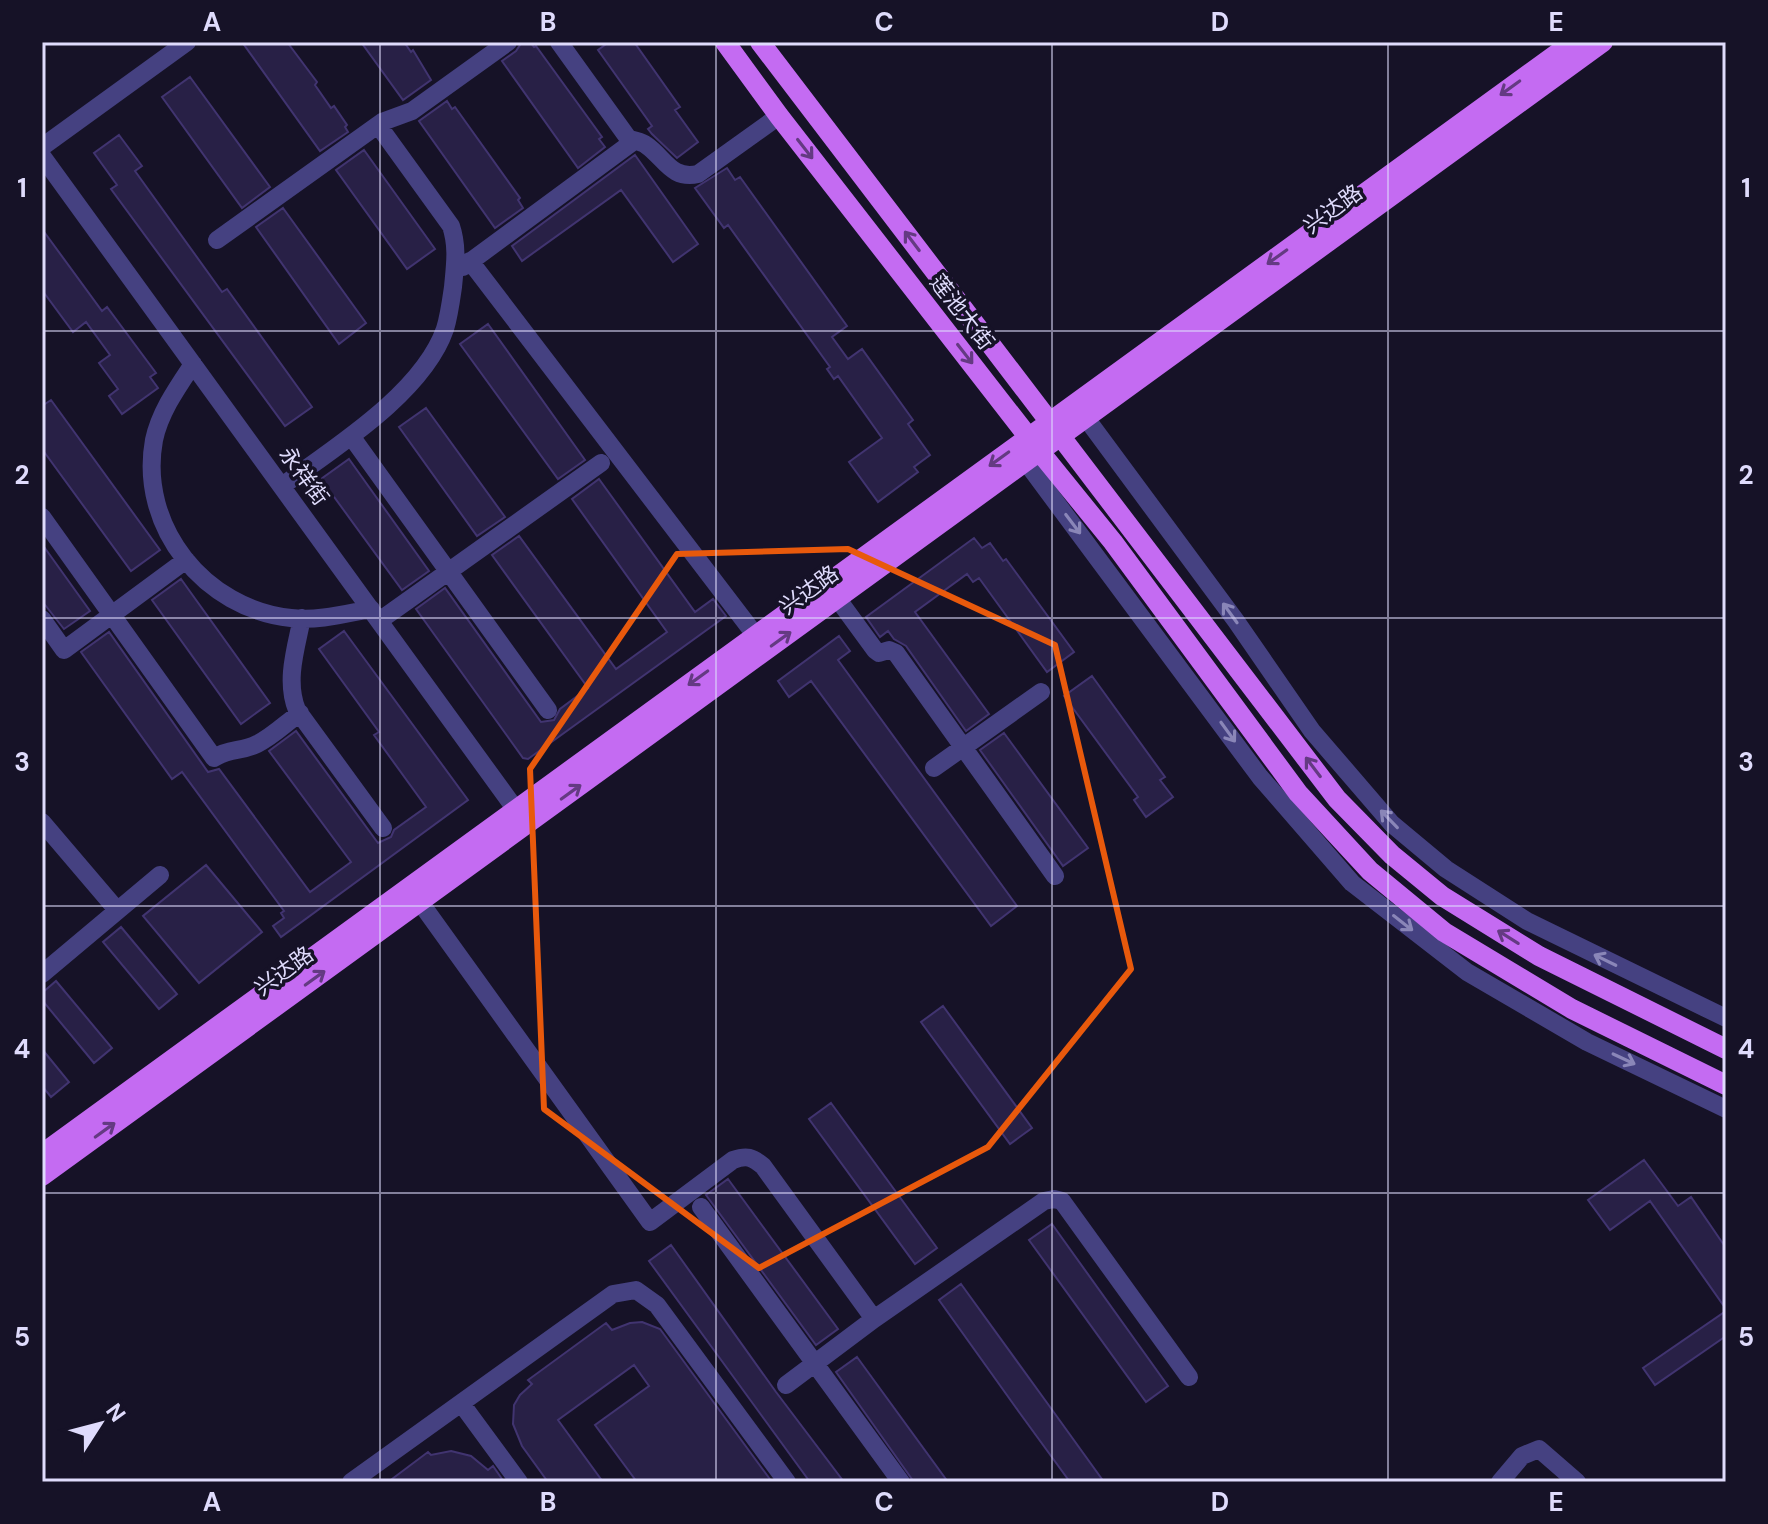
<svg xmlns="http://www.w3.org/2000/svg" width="1768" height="1524" font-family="'DM Sans','Noto Sans SC',sans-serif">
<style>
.building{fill:#282046;stroke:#413470;stroke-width:2}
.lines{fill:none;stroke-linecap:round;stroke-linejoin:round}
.minor{stroke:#454181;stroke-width:18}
.major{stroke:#c46bf2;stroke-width:20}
.oneway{stroke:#643a82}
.oneway2{stroke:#8a86b8}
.marked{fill:none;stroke:#e8590c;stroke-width:6;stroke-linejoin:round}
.grid{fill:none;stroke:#dfdbfc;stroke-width:2;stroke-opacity:0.55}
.labels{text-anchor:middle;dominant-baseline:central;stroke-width:7;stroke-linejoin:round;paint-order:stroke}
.street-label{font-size:22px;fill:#dfdbfc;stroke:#161227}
.neatline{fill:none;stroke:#dfdbfc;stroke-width:3}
.grid-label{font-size:26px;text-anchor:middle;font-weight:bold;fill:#dfdbfc}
</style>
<rect width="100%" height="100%" fill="#161227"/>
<path class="building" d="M242 42H287L317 82 315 85 331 108 334 106 347 125 345 127 348 132 320 151Z
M361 42H404L411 52 413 50 431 80 403 100Z
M522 42H530L534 47 536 46 602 137 599 139 605 147 578 168 502 61 516 51Z
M609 42H634L680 107 675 110 698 142 677 158 652 134 648 129 652 126 598 50Z
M190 77 270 187 242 208 162 97Z
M447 101 452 109 455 107 520 198 518 200 523 208 495 228 419 121Z
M119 135 142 166 135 171 222 292 227 289 312 407 285 426 111 189 117 185 94 153Z
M364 150 435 249 407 269 336 170Z
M635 155 698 244 673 262 621 190 522 261 512 246Z
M727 168 735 180 740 177 847 326 832 337 848 359 862 349 913 420 908 424 930 455 914 467 918 472 878 502 849 462 882 438 838 376 834 379 827 369 830 367 728 225 724 228 695 188Z
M283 208 366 323 339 344 256 227Z
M42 229 102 311 107 307 156 373 150 377 158 388 122 414 109 396 118 389 99 363 110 355 86 322 73 332 42 290Z
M488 324 585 460 558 479 460 344Z
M51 400 160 550 131 571 42 449V406Z
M426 408 505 517 477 536 399 427Z
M349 459 429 571 402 590 321 479Z
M599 479 695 612 713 599 726 616 528 759 523 758 416 609 445 588 541 722 554 720 560 709 588 688 492 555 519 536 616 669 667 632 572 499Z
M974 538 982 548 990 543 1003 561 1006 559 1074 652 1047 672 979 578 973 582 967 574 915 612 989 714 966 731 906 646 894 639 888 631 880 637 866 617Z
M42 544 90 611 64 629 42 601Z
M181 579 270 703 241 724 152 600Z
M344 631 468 800 281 937 273 926 284 918 281 913 284 911 182 772 172 779 81 652 109 632 208 772 219 769 310 892 351 862 269 751 296 731 378 843 391 837 394 830 426 807 374 735 379 732 319 649Z
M839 636 850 651 838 660 1017 906 991 926 811 681 789 697 778 681Z
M1092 676 1165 777 1160 780 1173 797 1146 817 1134 800 1138 797 1064 696Z
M1004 733 1088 848 1063 866 980 750Z
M206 865 262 932 199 983 143 916Z
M121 927 177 994 159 1009 103 942Z
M56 981 112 1048 94 1063 42 1000V993Z
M943 1006 1032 1128 1010 1144 921 1022Z
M42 1049 69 1082 51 1097 42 1086Z
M831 1103 937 1248 915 1264 809 1119Z
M1644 1160 1678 1206 1691 1197 1726 1248V1309L1650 1201 1610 1230 1588 1200Z
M728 1179 838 1329 816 1345 706 1195Z
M1052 1224 1168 1386 1146 1402 1029 1240Z
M671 1245 776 1392 844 1482H810L751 1401 649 1261Z
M961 1284 1045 1400 1104 1482H1070L1019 1412 939 1300Z
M1726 1311V1336L1655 1385 1643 1368Z
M642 1322 660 1329 772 1482H637L595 1425 649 1386 634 1365 558 1420 603 1482H548L522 1446 513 1424 514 1405 520 1395 532 1384 528 1380 606 1323 612 1330 630 1323Z
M857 1357 948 1482H914L836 1372Z
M451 1451 471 1456 488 1470 493 1466 504 1482H388L428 1452 431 1455Z"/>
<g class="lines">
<path class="minor" d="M559 42 628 138C634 141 641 141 646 145 665 158 671 180 698 174L779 116
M42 147 187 42
M42 156 524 821
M217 240 382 122 412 111 508 42
M470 261 756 636
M463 267 634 141
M193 364C177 388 160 412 154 440 138 527 205 609 291 618 318 621 344 614 371 609
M1086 418 1236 621 1312 731 1392 824 1446 869 1527 921 1726 1018
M351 436 548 710
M1026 462 1260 777 1352 883 1467 972 1587 1042 1726 1109
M282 486C334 448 423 393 445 329 449 316 451 301 453 287 455 265 458 247 451 226L378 125
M42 517 214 758C229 748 242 752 257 744 272 737 286 723 300 713
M837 598 875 650 879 653 889 650 896 653 1055 876
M302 618C296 648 285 681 297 710L383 828
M42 619 64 650 186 560
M379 621 601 463
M934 768 1041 692
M42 822 117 910
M420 902 650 1222 733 1160C747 1155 752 1157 763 1166L874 1319 786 1385
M42 974 160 875
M701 1207 901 1482
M874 1319 1044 1201 1054 1199 1062 1201 1189 1377
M461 1403 519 1482
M351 1482 613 1294 636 1290 657 1305 787 1482
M1500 1482 1522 1456 1539 1449 1577 1482"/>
<path class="major" d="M725 42 779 116 1040 452 1113 542 1298 793 1370 871 1444 932 1572 1009 1726 1085
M760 42 1337 799 1392 855 1442 896 1539 956 1726 1049
M42 1154 1573 42
M42 1176 1603 42"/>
</g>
<defs><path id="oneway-shaft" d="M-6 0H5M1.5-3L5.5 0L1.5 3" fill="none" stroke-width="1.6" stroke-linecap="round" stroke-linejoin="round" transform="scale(2)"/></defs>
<g class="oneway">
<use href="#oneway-shaft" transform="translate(1510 88) rotate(144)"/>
<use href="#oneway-shaft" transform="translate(805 149) rotate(52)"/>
<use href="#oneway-shaft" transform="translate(912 241) rotate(-127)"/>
<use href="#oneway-shaft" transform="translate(1277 257) rotate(144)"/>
<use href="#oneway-shaft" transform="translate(965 354) rotate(52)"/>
<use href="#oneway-shaft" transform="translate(999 459) rotate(144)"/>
<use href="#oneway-shaft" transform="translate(781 639) rotate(-36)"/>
<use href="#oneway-shaft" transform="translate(698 678) rotate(144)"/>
<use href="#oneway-shaft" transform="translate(1313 767) rotate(-127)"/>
<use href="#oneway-shaft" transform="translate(571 792) rotate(-36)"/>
<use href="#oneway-shaft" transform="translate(1508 937) rotate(-148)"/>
<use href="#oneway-shaft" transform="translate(315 978) rotate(-36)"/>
<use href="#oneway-shaft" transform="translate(105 1130) rotate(-36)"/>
</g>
<g class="oneway2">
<use href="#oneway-shaft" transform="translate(1073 524) rotate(53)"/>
<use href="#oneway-shaft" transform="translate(1230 613) rotate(-126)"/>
<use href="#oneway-shaft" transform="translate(1228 732) rotate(54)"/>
<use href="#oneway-shaft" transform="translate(1389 819) rotate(-134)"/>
<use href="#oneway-shaft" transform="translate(1403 923) rotate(38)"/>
<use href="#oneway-shaft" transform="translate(1605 960) rotate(-154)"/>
<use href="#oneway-shaft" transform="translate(1624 1059) rotate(25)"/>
</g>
<path class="marked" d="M848 549 1055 645 1131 969 988 1147 759 1268 544 1109 530 769 677 554Z"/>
<path class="grid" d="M380 42V1482M716 42V1482M1052 42V1482M1388 42V1482M42 331H1726M42 618H1726M42 906H1726M42 1193H1726"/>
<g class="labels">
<g class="street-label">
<text transform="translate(1333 209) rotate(-36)">兴达路</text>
<text transform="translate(962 312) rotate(52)">莲池大街</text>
<text transform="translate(304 476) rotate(54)">永祥街</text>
<text transform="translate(809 590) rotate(-36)">兴达路</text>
<text transform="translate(284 971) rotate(-36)">兴达路</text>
</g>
</g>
<rect width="1768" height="1524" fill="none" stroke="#161227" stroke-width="88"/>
<g transform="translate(100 1424) rotate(54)" stroke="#161227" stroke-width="6" paint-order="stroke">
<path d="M0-6L14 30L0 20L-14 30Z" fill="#dfdbfc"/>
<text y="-12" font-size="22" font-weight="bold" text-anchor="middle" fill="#dfdbfc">N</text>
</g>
<rect x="44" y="44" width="1680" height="1436" class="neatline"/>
<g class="grid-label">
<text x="212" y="31">A</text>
<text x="548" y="31">B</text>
<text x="884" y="31">C</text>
<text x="1220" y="31">D</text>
<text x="1556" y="31">E</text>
<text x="22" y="197">1</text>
<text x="1746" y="197">1</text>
<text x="22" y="484">2</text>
<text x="1746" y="484">2</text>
<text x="22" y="771">3</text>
<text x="1746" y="771">3</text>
<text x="22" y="1058">4</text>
<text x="1746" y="1058">4</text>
<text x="22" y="1346">5</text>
<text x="1746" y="1346">5</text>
<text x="212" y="1511">A</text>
<text x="548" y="1511">B</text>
<text x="884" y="1511">C</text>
<text x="1220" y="1511">D</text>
<text x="1556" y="1511">E</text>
</g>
</svg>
